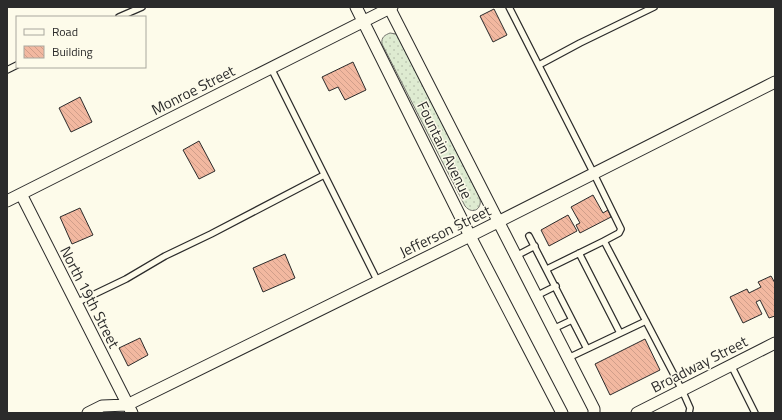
<svg xmlns="http://www.w3.org/2000/svg" width="782" height="420" font-family="'Titillium Web',sans-serif">
<style>
.grass{fill:url(#grass-dots);stroke:#74746e}
.building{fill:url(#building-back-hatch);stroke:#2b2b2b}
.lines{fill:none;stroke-linecap:round;stroke-linejoin:round}
.service-casing{stroke:#2b2b2b;stroke-width:8}
.minor-casing{stroke:#2b2b2b;stroke-width:13}
.service{stroke:#fdfbea;stroke-width:5.5}
.minor{stroke:#fdfbea;stroke-width:11}
.labels{text-anchor:middle;dominant-baseline:central;stroke-width:3;stroke-linejoin:round;paint-order:stroke}
.street-label{font-size:15px;fill:#2b2b2b;stroke:#fdfbea}
</style>
<defs>
<pattern id="grass-dots" width="8" height="8" patternUnits="userSpaceOnUse"><rect width="8" height="8" fill="#deebd1"/><path d="M2 2h.1M6 6h.1" fill="none" stroke="#bfcab4" stroke-width="1.8" stroke-linecap="round"/></pattern>
<pattern id="building-back-hatch" width="6" height="6" patternUnits="userSpaceOnUse"><rect width="6" height="6" fill="#f2b8a0"/><path d="M-1 5l2 2M0 0l6 6M5-1l2 2" fill="none" stroke="#d09e8a"/></pattern>
</defs>
<rect width="100%" height="100%" fill="#fdfbea"/>
<path class="grass" d="M390 33 396 34 398 37 479 196C484 208 473 216 465 206L382 44C381 37 385 35 390 33Z"/>
<path class="building" d="M494 9 507 35 493 42 480 16Z
M353 62 366 90 345 100 338 87 329 91 322 77Z
M80 97 92 122 71 132 59 108Z
M199 141 215 171 199 179 183 150Z
M593 195 603 213 608 210 611 217 580 233 576 225 580 223 571 207Z
M80 208 93 235 72 244 60 217Z
M568 215 577 231 549 246 541 230Z
M285 254 295 278 263 292 253 268Z
M771 276 775 283V316L769 318 760 300 756 302 762 314 743 323 730 297 747 289 749 293 761 287 758 282Z
M140 338 148 355 128 366 119 348Z
M645 339 660 370 610 395 595 364Z"/>
<g class="lines">
<g class="service-casing">
<path id="service" d="M509 7 594 174 621 229 619 233 604 241
M119 17 142 7
M539 65 580 43 654 7
M271 68 378 282
M7 70 17 65
M529 236 587 349 646 321
M579 253 620 333
M516 256 535 246
M547 269 604 241 682 390 690 408 689 413
M536 296 556 286
M76 303 126 279 165 256 211 234 324 175
M553 329 572 320
M568 358 587 349
M731 365 755 413"/>
</g>
<g class="minor-casing">
<path id="minor" d="M356 7 470 236 562 413
M389 7 594 409V413
M21 194 132 413
M7 201 392 7
M88 413 102 406 127 405 470 236 775 82
M637 413 775 343"/>
</g>
<use href="#service" class="service"/>
<use href="#minor" class="minor"/>
</g>
<g class="labels">
<g class="street-label">
<text transform="translate(193 90) rotate(-27)">Monroe Street</text>
<text transform="translate(445 150) rotate(64)">Fountain Avenue</text>
<text transform="translate(445 231) rotate(-26)">Jefferson Street</text>
<text transform="translate(90 297) rotate(63)">North 19th Street</text>
<text transform="translate(699 364) rotate(-27)">Broadway Street</text>
</g>
</g>
<rect width="782" height="420" fill="none" stroke="#2b2b2b" stroke-width="16"/>
<rect x="16" y="16" width="130" height="52" fill="#fdfbea" stroke="#a9a89e"/>
<rect x="24" y="29" width="20" height="6" fill="#fdfbea" stroke="#a9a89e"/>
<text x="52" y="36" font-size="12" fill="#2b2b2b">Road</text>
<rect x="24" y="46" width="20" height="12" fill="url(#building-back-hatch)" stroke="#a9a89e"/>
<text x="52" y="56" font-size="12" fill="#2b2b2b">Building</text>
</svg>
